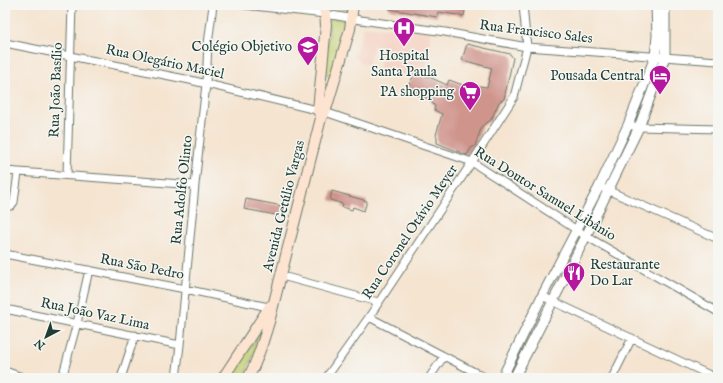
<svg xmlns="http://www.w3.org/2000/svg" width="723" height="383" font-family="'IM FELL English',serif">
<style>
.built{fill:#f5d2c2}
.green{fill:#c1ce6f;stroke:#708652}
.building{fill:#cf948c}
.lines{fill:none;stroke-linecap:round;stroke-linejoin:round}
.minor-casing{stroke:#6a776b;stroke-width:9}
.tertiary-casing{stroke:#6a776b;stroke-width:11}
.secondary-casing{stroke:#6a776b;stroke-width:12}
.minor{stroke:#fff;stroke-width:7}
.tertiary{stroke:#fff;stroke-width:9}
.secondary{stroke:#fde4d1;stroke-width:10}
.labels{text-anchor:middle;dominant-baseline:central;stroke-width:3;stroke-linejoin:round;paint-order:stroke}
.street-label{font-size:14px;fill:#1f3d34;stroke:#f6f6f2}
.poi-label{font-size:14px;fill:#1f3d34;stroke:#f6f6f2;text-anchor:end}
</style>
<rect width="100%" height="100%" fill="#f6f6f2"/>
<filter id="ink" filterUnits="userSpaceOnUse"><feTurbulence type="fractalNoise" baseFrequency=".025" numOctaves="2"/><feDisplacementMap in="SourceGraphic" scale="8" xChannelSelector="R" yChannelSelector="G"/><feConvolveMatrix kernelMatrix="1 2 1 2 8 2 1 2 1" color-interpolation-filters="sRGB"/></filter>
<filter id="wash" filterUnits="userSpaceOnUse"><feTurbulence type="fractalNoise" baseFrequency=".012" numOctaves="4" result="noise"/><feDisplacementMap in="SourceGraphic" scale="16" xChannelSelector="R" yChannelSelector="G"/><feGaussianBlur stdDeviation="0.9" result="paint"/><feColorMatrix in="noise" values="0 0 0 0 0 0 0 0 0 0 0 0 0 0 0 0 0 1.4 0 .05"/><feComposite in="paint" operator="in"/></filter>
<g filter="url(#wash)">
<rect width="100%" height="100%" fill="#f5e4d0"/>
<path class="built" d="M364 27 432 30 425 72 416 71 410 76 379 69 383 52 374 45 368 64 359 62V59L354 58Z"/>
<path class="green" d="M330 5H348V10L329 7Z
M330 17 349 21 335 74 329 76 324 73Z
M260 333 262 334 244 378H238L232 374Z"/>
<g id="blocks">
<path class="building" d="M389 5H466L464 16 438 12 437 17 389 9Z
M467 44 510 54 513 58 504 99 499 102 491 120 482 126 475 146 471 148 467 155 437 143V137L436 135 442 114 434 110 435 106 432 103 431 100 406 90 416 71 447 85 449 80 471 88 472 85 487 87 492 68 462 60Z
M332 191 367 201 364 211 353 207 352 210 342 207 343 204 330 200Z
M246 199 283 206 281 216 244 209Z"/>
</g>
</g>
<g filter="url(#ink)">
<use href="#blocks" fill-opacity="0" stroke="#6a776b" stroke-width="1"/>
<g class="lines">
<g class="minor-casing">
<path id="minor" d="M244 5 325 14 361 20 445 32 527 47 718 61
M5 43 190 80 325 112 472 162 586 236 718 312
M628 125 639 127 718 129
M5 171 195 185
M67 175 72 5
M605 189 718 239
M5 206H11L14 202 18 173
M5 254 185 289 273 308
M282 276 378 302
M542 296 716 378
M5 309 180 345
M369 317 486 378
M5 371 25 378
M62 378 77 323 89 270
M121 378 135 335
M176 378 180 345 195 185 206 84 208 44 213 5
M326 378 369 317 472 162 514 97 527 47 523 5
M429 378 444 356
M612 378 632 338"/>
</g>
<g class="tertiary-casing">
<path id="tertiary" d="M502 378 542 296 599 187 628 125 655 57 657 36 656 5
M514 378 586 236 639 127 665 57V5"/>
</g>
<g class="secondary-casing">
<path id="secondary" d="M321 118 318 110 326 25 325 14 323 7V5
M223 378 270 306
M248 378C258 361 263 341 269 322L321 118 325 112 327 106 350 29 353 5"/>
</g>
<use href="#minor" class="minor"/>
<use href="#tertiary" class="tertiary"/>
<use href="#secondary" class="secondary"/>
</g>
</g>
<defs>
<g id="hospital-pin" transform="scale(1.15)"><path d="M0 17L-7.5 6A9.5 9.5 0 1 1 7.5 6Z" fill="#b5179e" stroke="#f6f6f2"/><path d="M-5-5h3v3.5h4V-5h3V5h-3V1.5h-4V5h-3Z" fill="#fff"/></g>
<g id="school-pin" transform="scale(1.15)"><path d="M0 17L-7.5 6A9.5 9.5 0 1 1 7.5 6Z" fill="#b5179e" stroke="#f6f6f2"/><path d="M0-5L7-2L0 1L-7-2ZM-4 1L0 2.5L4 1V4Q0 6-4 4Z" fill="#fff"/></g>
<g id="hotel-pin" transform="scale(1.15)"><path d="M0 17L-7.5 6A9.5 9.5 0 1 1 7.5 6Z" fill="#b5179e" stroke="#f6f6f2"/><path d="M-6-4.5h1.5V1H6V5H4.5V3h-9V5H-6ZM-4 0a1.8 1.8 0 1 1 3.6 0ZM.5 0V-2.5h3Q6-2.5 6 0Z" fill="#fff"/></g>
<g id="supermarket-pin" transform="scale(1.15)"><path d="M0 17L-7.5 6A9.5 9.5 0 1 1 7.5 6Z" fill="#b5179e" stroke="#f6f6f2"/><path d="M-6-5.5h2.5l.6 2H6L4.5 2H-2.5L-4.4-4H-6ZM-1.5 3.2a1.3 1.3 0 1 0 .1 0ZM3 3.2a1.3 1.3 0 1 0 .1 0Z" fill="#fff"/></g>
<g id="restaurant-pin" transform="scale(1.15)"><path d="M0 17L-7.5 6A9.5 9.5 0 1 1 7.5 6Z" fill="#b5179e" stroke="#f6f6f2"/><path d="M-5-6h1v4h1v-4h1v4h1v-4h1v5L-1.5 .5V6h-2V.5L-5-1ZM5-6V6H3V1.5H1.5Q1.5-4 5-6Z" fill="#fff"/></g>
</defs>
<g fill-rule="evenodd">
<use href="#hospital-pin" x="404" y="28"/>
<use href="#school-pin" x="308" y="47"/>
<use href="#hotel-pin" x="660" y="76"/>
<use href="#supermarket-pin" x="470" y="92"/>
<use href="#restaurant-pin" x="574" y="273"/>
</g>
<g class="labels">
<g class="street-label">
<text transform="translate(536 32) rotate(7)">Rua Francisco Sales</text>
<text transform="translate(165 62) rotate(12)">Rua Olegário Maciel</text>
<text transform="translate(56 90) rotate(-88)">Rua João Basílio</text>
<text transform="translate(182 190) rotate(-84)">Rua Adolfo Olinto</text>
<text transform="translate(545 194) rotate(32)">Rua Doutor Samuel Libânio</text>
<text transform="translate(284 206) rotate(-76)">Avenida Getúlio Vargas</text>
<text transform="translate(410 232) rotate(-56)">Rua Coronel Otávio Meyer</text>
<text transform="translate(142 267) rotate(11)">Rua São Pedro</text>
<text transform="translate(95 314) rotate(12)">Rua João Vaz Lima</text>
</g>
<g class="poi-label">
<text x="292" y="47">Colégio Objetivo</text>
<text x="404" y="56" text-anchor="middle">Hospital<tspan x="404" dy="16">Santa Paula</tspan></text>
<text x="644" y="76">Pousada Central</text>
<text x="454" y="92">PA shopping</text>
<text x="590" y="265" text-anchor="start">Restaurante<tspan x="590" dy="16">Do Lar</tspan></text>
</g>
</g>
<rect width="723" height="383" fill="none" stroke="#f6f6f2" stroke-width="20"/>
<g transform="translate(46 337) rotate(221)" stroke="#f6f6f2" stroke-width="3" paint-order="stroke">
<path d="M0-3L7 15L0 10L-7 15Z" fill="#1f3d34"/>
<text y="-6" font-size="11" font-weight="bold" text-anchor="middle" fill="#1f3d34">N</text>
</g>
</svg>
